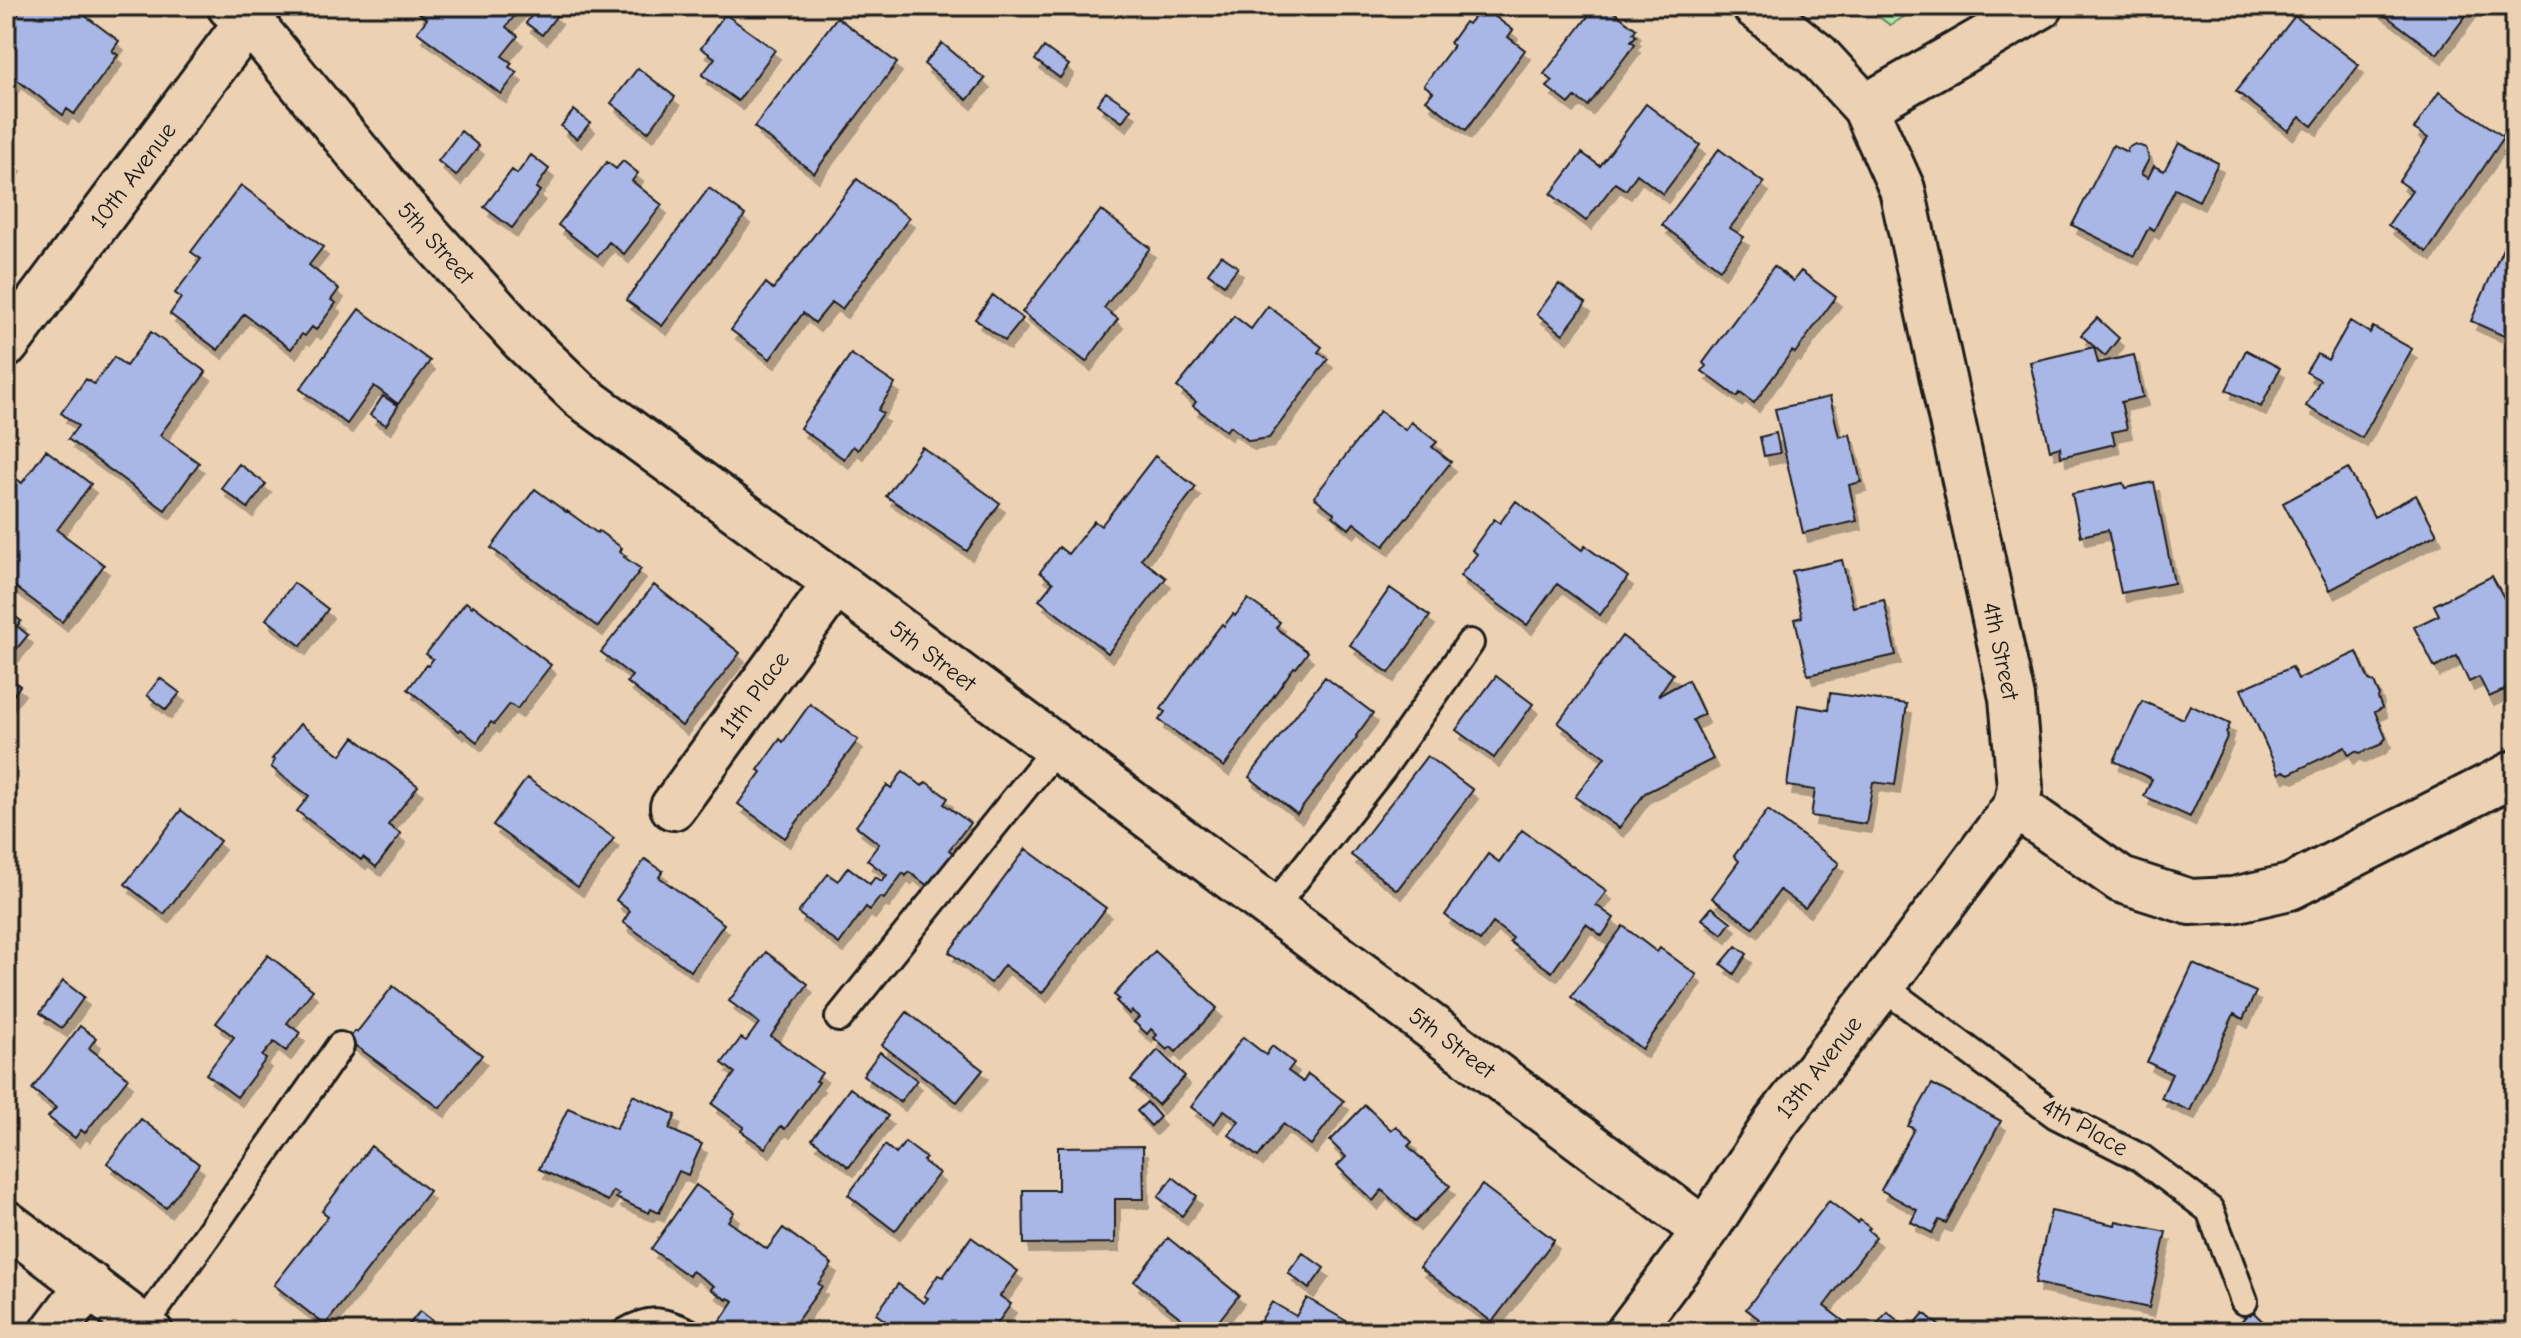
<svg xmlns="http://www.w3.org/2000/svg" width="2521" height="1338" font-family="'Comic Neue',sans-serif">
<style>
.green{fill:#aee7ab;stroke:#658264;stroke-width:2}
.building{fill:#a9b7e7;stroke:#1c1c1c;stroke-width:2;filter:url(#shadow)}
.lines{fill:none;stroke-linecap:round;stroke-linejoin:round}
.service-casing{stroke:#1c1c1c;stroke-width:32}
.minor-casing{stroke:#1c1c1c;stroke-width:50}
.tertiary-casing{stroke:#1c1c1c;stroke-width:50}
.service{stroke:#ecd2b3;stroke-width:26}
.minor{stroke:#ecd2b3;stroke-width:44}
.tertiary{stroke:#ecd2b3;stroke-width:44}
.labels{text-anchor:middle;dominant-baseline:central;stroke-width:8;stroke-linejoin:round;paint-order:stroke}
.street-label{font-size:24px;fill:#1c1c1c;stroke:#ecd2b3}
</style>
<defs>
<filter id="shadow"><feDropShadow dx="5" dy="9" stdDeviation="0" flood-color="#0004"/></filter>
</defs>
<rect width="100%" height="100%" fill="#ecd2b3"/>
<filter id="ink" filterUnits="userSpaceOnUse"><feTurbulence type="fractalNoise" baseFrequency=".0125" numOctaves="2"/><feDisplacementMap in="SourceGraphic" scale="16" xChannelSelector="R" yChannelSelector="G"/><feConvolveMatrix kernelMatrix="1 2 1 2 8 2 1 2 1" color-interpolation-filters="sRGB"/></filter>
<g filter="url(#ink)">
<path class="green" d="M1864 6H1922L1890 25Z"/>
<path class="building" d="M24 6H72L119 41 112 51 118 55 74 114 67 109 63 115 16 79 14 83 6 77V30Z
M422 6H522L506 27 518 36 502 56 512 63 509 67 517 73 501 94 417 32 427 19 418 12Z
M539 6H545L557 15 542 35 526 23Z
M1596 6H1606L1636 29 1633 33 1636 36 1631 41 1635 44 1588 106 1575 97 1569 104 1547 87 1553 81 1544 74Z
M2373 6H2473L2437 54Z
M1482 7 1513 30 1508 37 1525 50 1466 130 1426 100 1433 92 1424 85 1453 46 1450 43 1465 22 1468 24Z
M725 14 775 50 738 101 702 75 715 58 701 48Z
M2295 16 2359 65 2312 126 2300 117 2288 131 2236 91Z
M837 17 897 63 814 173 754 127Z
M942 43 985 79 967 100 924 64Z
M1044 47 1069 65 1060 78 1035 60Z
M638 68 675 97 648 132 611 103Z
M1106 92 1131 109 1122 122 1097 104Z
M2439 92 2504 137 2427 252 2388 225 2412 190 2399 181 2428 138 2414 129Z
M1646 104 1700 145 1663 194 1637 174 1626 190 1615 183 1586 221 1551 194 1582 153 1600 166Z
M574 110 590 123 577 139 561 126Z
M461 131 479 146 456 176 438 161Z
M2179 143 2218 163 2199 201 2175 189 2154 230 2149 227 2134 256 2072 225 2113 145 2127 152 2128 148 2135 144 2146 148 2149 159 2141 174 2148 178 2154 166 2164 171Z
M1719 149 1764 183 1730 228 1744 237 1720 269 1662 225Z
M531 155 549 169 536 188 540 191 512 228 484 207 512 170 517 174Z
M6 156 16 163 6 177Z
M623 161 638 173 632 181 662 205 624 254 609 242 598 256 558 225 607 162 616 169Z
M857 179 909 218 842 309 832 302 815 323 803 313 770 359 731 330 766 283 773 289Z
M241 185 323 247 309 265 339 289 331 300 336 303 316 330 312 327 305 336 302 334 291 349 244 314 218 350 170 314 181 298 175 293 201 259 191 252Z
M709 188 745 215 662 326 626 300Z
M1101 210 1150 248 1104 308 1118 319 1086 362 1022 312Z
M2515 221V341L2471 321Z
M1221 255 1238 267 1224 285 1208 273Z
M1774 266 1793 281 1801 271 1836 297 1795 353 1792 351 1754 403 1740 393 1737 397 1702 371 1706 366 1703 363Z
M1559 284 1586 303 1563 334 1537 314Z
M993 295 1023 319 1005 341 975 319Z
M1268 306 1322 347 1318 352 1328 359 1269 438 1249 441 1230 426 1226 431 1193 406 1196 402 1177 387 1234 316 1251 329Z
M359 309 430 361 398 404 374 386 347 424 300 389Z
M2097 318 2119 338 2105 356 2081 335Z
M2350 321 2370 333 2373 327 2412 349 2362 438 2306 406 2320 380 2306 372 2317 354 2328 360Z
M151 332 206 372 160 435 199 463 165 510 68 439 78 426 61 413 86 379 94 384 114 357 126 366Z
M2094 347 2098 363 2134 355 2143 397 2121 402 2127 429 2112 432 2115 444 2061 457 2060 447 2050 450 2030 362Z
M2246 350 2280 368 2261 407 2226 390Z
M851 354 895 384 878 410 883 413 858 450 853 446 844 459 800 428Z
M383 396 398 406 386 425 370 415Z
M1830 397 1839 437 1850 434 1861 482 1849 485 1857 521 1803 533 1775 409Z
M1380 411 1405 430 1411 422 1437 442 1432 447 1451 462 1384 546 1354 523 1349 529 1333 516 1334 513 1314 497Z
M1776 433 1780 453 1764 456 1760 437Z
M922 447 1000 503 967 551 886 496Z
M46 450 91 484 57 530 104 565 62 622 6 580V490L15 478 22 483Z
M1155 456 1196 487 1141 559 1166 578 1108 653 1039 600 1053 583 1040 572 1059 547 1068 554 1094 521 1101 526Z
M239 464 266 484 248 508 221 488Z
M2348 468 2374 517 2416 495 2437 534 2330 590 2283 503Z
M2154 482 2174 583 2121 593 2108 530 2081 536 2072 494 2123 483 2125 488Z
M535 489 566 512 567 511 597 533 599 531 622 548 620 552 626 556 624 557 641 569 598 627 491 548Z
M1516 501 1582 550 1585 546 1628 577 1600 615 1557 584 1527 625 1460 576 1477 554 1472 550 1494 519 1500 523Z
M1842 560 1853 607 1884 600 1896 655 1808 675 1795 619 1802 617 1792 571Z
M2492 576 2515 618V685L2489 697 2479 677 2469 682 2457 656 2435 668 2414 627 2439 615 2434 605Z
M294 583 328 609 301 646 266 619Z
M654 585 740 653 682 726 627 682 632 676 601 652Z
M1390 588 1430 616 1389 673 1350 645Z
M1248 599 1280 622 1276 628 1308 652 1296 668 1294 667 1224 767 1159 720 1165 712 1161 709 1195 659 1222 624 1224 626 1233 614 1235 616Z
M466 602 472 607 473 605 551 665 517 709 510 704 494 724 491 722 477 742 461 729 459 731 408 689 426 665 428 666 433 659 426 654Z
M6 610 21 621 17 626 28 635 6 662Z
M1622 636 1673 674 1658 696 1688 680 1704 714 1693 720 1713 759 1645 793 1619 828 1575 797 1605 757 1558 723Z
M2357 652 2369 680 2374 682 2379 694 2378 698 2382 708 2375 712 2386 738 2380 745 2360 753 2355 751 2349 755 2345 747 2289 774 2283 771 2279 774 2241 689 2292 667 2298 679Z
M6 675 20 686 6 704Z
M1496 676 1533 704 1494 758 1456 730Z
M1325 677 1373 713 1356 736 1357 737 1297 814 1249 777Z
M160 678 180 693 166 710 147 695Z
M1830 693 1907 704 1895 785 1873 782 1866 824 1811 816 1815 790 1787 786 1798 705 1828 710Z
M2142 701 2183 719 2190 705 2230 724 2226 733 2228 735 2190 817 2144 796 2152 779 2114 761Z
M810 704 858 740 785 838 738 804 761 772 758 770 780 739 783 742Z
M300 724 341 755 354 737 418 786 388 825 401 834 376 867 363 857 361 860 297 811 309 796 271 767 275 760 272 759Z
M1427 756 1473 790 1397 890 1351 855Z
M903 771 922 786 926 782 948 798 944 804 970 823 949 850 953 853 928 886 909 872 906 876 903 873 884 899 880 897 870 910 866 907 839 944 798 913 828 874 838 881 848 867 870 884 875 877 882 881 887 875 867 860 879 844 856 826 887 785 891 788Z
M527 778 614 838 578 887 493 825Z
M181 810 220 841 164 914 125 884Z
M1768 810 1839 863 1805 908 1780 890 1753 928 1712 898 1739 861 1734 856Z
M1522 830 1607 891 1596 905 1614 918 1602 936 1586 924 1552 972 1510 942 1513 938 1493 923 1480 941 1445 915 1488 854 1499 862Z
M1026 849 1106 908 1042 993 1004 965 991 983 949 952Z
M645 859 663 871 659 877 724 924 691 971 623 922 630 911 616 900Z
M1712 907 1731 922 1722 934 1702 919Z
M1623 926 1657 952 1660 948 1697 975 1642 1049 1571 997Z
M1736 946 1747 954 1734 974 1721 964Z
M1155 951 1217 1008 1176 1052 1171 1047 1167 1050 1154 1038 1157 1035 1151 1029 1147 1034 1134 1022 1139 1017 1132 1011 1129 1014 1116 1001 1119 999 1114 995Z
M766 952 808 984 771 1036 822 1073 816 1081 819 1082 785 1129 781 1126 765 1148 741 1131 744 1127 712 1104 735 1073 722 1063 741 1038 746 1041 759 1023 729 1001Z
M268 955 313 990 287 1023 300 1033 286 1051 274 1042 262 1056 266 1059 237 1097 206 1074 234 1037 216 1023Z
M2193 964 2256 992 2243 1019 2234 1014 2190 1111 2161 1098 2172 1074 2147 1062Z
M63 981 84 997 62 1028 40 1013Z
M393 986 482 1055 440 1108 348 1040 355 1031 357 1032Z
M907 1012 983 1070 957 1102 882 1045Z
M80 1026 96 1038 89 1048 128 1078 85 1133 81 1130 75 1138 48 1117 56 1108 32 1089Z
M1243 1037 1266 1055 1272 1046 1294 1063 1288 1071 1303 1082 1308 1074 1344 1101 1311 1145 1283 1124 1258 1157 1229 1135 1239 1121 1224 1110 1214 1124 1191 1107Z
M1158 1050 1185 1076 1158 1105 1131 1080Z
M880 1052 917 1080 900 1102 863 1075Z
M1932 1084 2001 1121 1946 1223 1939 1220 1932 1233 1911 1222 1917 1210 1881 1190 1914 1129 1908 1126Z
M850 1088 888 1116 849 1167 812 1139Z
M633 1095 676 1115 669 1129 702 1144 688 1175 679 1171 659 1213 651 1209 649 1213 616 1198 619 1194 613 1191 608 1201 539 1169 568 1108 616 1129Z
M1147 1102 1160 1117 1151 1126 1137 1111Z
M1365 1105 1391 1130 1396 1126 1412 1142 1408 1146 1450 1186 1415 1222 1382 1190 1373 1201 1337 1166 1346 1157 1330 1141Z
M141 1119 199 1164 166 1208 107 1163Z
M905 1142 926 1158 923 1161 939 1173 895 1231 848 1195 885 1145 896 1154Z
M371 1146 429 1191 325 1325 274 1285 328 1216 322 1211Z
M1143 1146 1144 1199H1115V1243L1024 1244 1023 1190H1058V1147Z
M1173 1177 1197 1196 1182 1216 1158 1197Z
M696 1185 734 1212 728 1221 767 1249 783 1228 832 1264 818 1284 822 1286 789 1332H716L714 1330 734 1301 728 1298 727 1300 711 1289 714 1286 692 1271 689 1276 651 1249Z
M1482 1185 1554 1240 1492 1322 1420 1267Z
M1829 1201 1858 1223 1860 1220 1870 1228 1868 1230 1876 1237 1824 1306 1855 1330 1853 1332H1756L1751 1329 1759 1319 1746 1309Z
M2051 1211 2115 1225 2116 1221 2166 1232 2149 1308 2035 1283Z
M971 1237 1018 1271 1000 1296 1011 1304 991 1332 978 1326 974 1332H901L876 1314 898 1284 924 1303 928 1298 924 1296 938 1275 943 1277Z
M1168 1238 1239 1295 1210 1332H1193L1180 1322 1182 1319 1134 1281Z
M1303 1253 1324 1268 1309 1289 1288 1273Z
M1307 1298 1348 1322 1342 1332H1254L1272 1302 1296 1316Z
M2251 1310 2274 1332H2232Z
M420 1311 447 1332H403Z
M1887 1312 1910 1330 1924 1313 1947 1332H1871Z"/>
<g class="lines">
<g class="service-casing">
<path id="service" d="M1272 909 1382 769 1470 643
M1882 986 2056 1115 2141 1158 2210 1210 2244 1301
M839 1018 1056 748
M143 1327 340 1046
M626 1332C651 1317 662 1321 688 1332"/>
</g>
<g class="minor-casing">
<path id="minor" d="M230 6 249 20 401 205 523 340 581 396 836 583 1705 1231
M1865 107 2041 6
M6 345 259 6
M2016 806 2121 880 2190 902 2233 900 2290 887 2515 773
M673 807 836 583
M53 1332 89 1284
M1629 1332 1705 1231 1776 1122 1882 986 2016 806 2020 787 2012 698 1902 189 1865 107 1817 55 1755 6"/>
</g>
<g class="tertiary-casing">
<path id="tertiary" d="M6 1223 150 1332"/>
</g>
<use href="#service" class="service"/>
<use href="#minor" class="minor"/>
<use href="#tertiary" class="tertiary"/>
</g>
</g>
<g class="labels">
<g class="street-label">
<text transform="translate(133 175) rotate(-53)">10th Avenue</text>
<text transform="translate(436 243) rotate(48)">5th Street</text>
<text transform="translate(2001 651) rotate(78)">4th Street</text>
<text transform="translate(933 656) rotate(37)">5th Street</text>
<text transform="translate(754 695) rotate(-54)">11th Place</text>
<text transform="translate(1452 1043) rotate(37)">5th Street</text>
<text transform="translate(1819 1067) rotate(-52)">13th Avenue</text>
<text transform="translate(2085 1127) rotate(29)">4th Place</text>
</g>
</g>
<rect width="2521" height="1338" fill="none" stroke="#ecd2b3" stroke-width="32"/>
<rect x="16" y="16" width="2489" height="1306" fill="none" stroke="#1c1c1c" stroke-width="3" filter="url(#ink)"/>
</svg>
